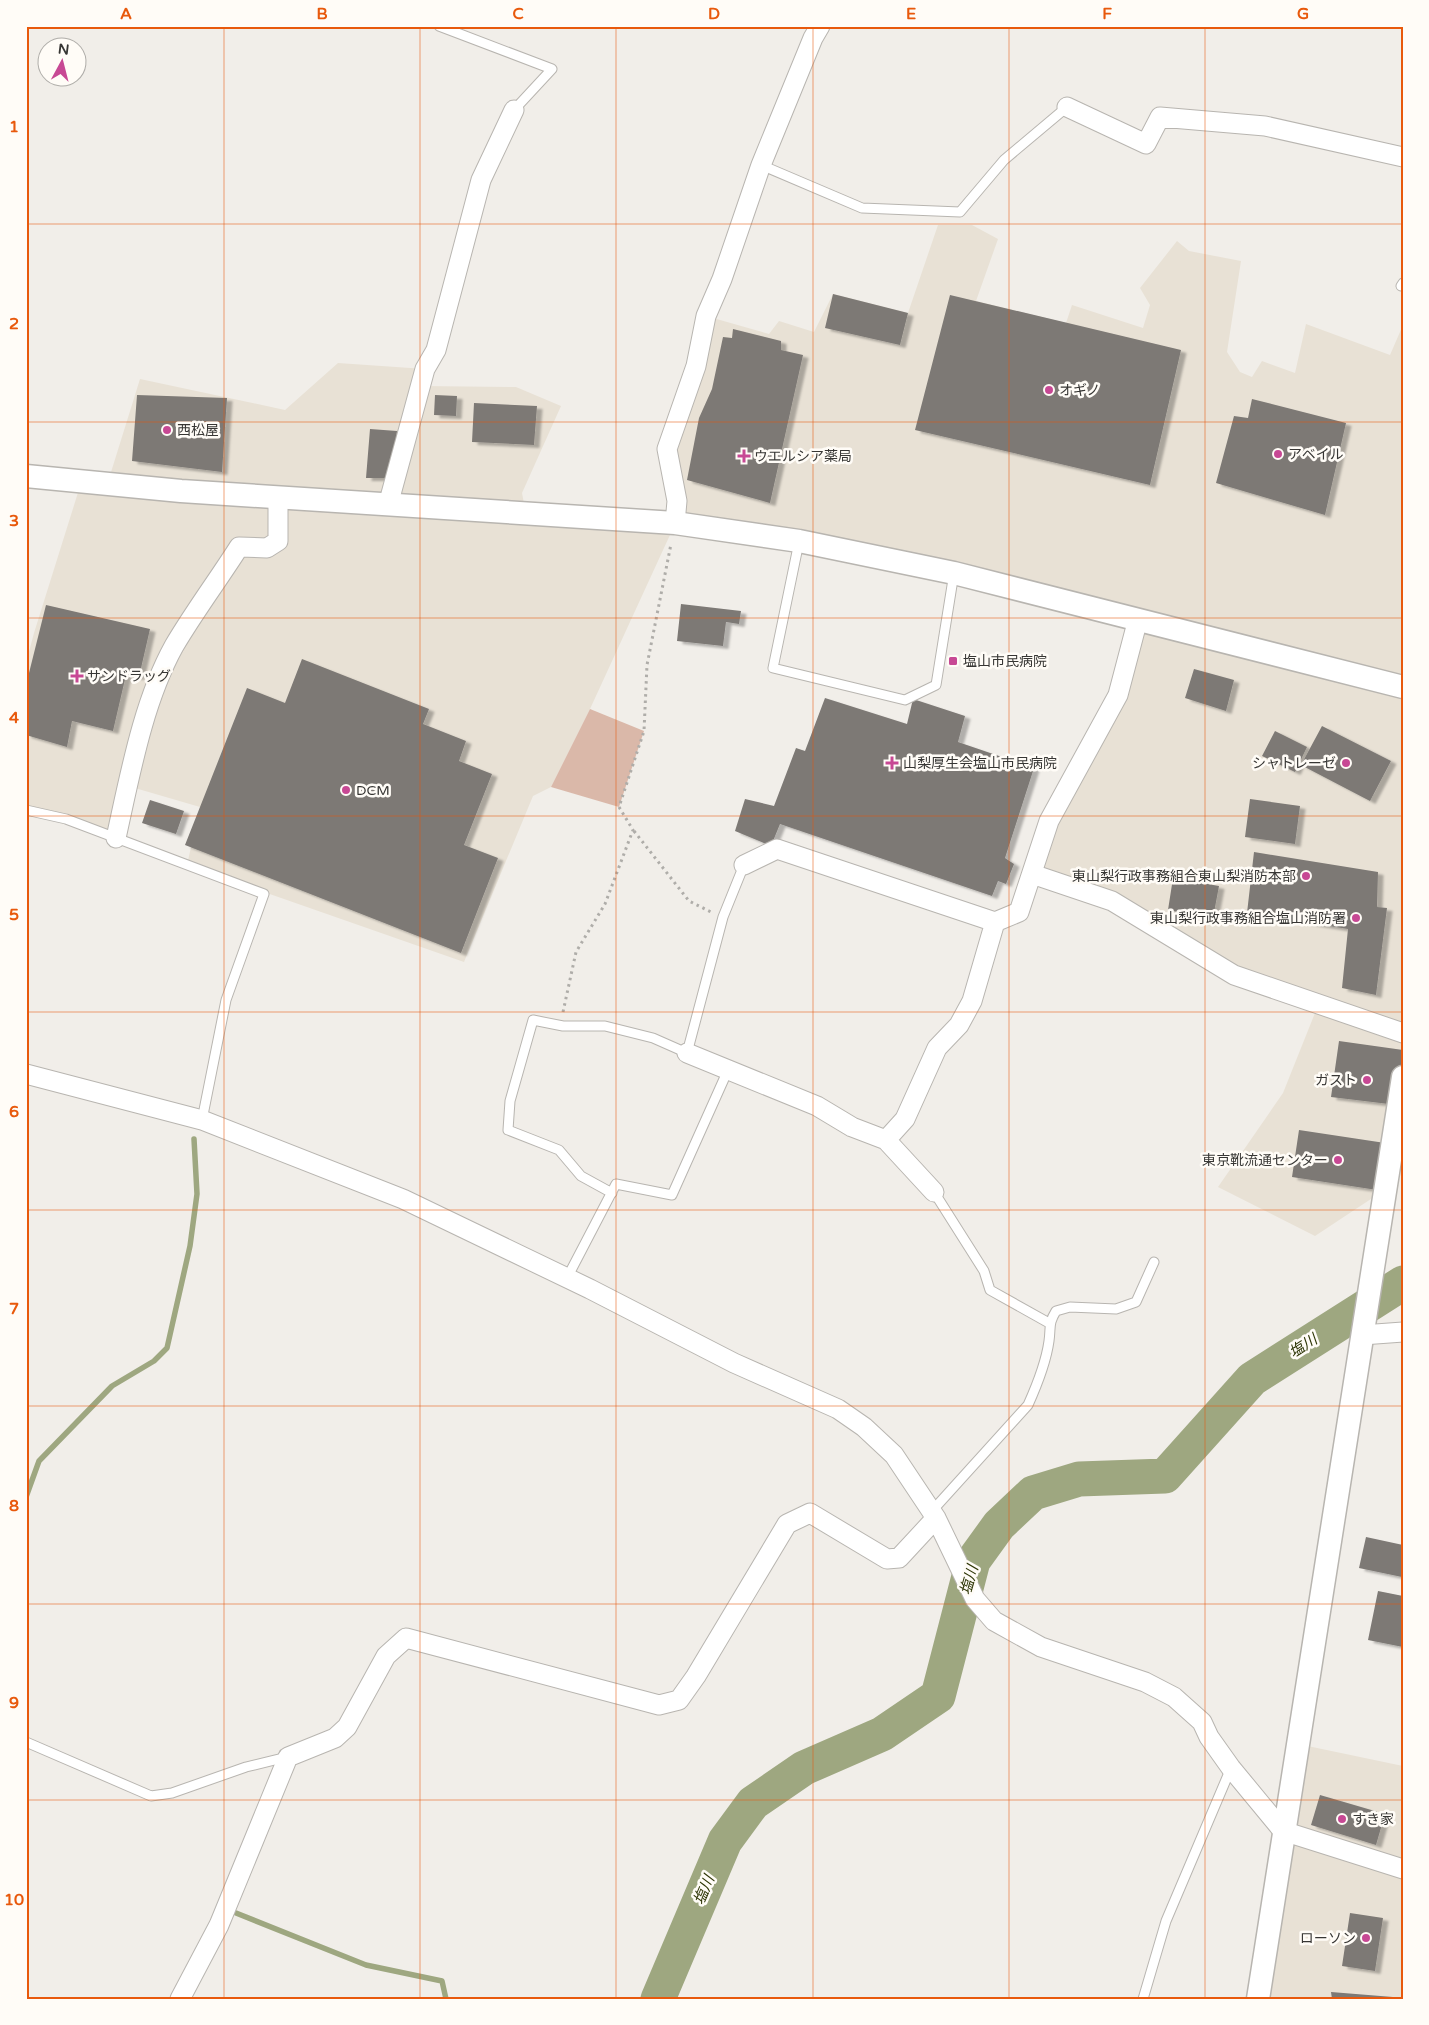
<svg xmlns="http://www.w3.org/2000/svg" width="1429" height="2025" font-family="'Varela Round','Noto Sans JP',sans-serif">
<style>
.built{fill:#e8e1d5}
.green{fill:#dab8a9}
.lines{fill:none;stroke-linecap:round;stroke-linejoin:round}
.stream{stroke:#9ea780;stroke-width:5.5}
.river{stroke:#9ea780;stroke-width:35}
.building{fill:#7d7975;filter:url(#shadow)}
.service-casing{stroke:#b8b5b0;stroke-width:11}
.minor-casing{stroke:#b8b5b0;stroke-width:21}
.tertiary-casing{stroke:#b8b5b0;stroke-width:25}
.path{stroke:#afada9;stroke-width:3;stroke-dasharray:2.5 4;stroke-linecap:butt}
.service{stroke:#fff;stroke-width:9}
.minor{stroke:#fff;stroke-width:19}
.tertiary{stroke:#fff;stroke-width:22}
.grid{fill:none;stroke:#e8590c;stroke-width:1;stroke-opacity:0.55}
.poi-dot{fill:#c74894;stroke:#fffcf7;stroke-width:2}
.labels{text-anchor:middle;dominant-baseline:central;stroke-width:5;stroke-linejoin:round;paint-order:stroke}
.poi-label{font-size:14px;fill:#373634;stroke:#fffcf7;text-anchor:start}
.water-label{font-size:15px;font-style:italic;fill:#2e3606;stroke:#fffcf7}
.neatline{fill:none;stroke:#e8590c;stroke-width:2}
.grid-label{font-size:16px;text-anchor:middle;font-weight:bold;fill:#e8590c}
</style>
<defs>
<filter id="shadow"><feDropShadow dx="5.5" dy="3" stdDeviation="1" flood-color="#0004"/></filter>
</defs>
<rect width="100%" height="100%" fill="#f1eee9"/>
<path class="built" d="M938 225H972L998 239 976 301 1066 323 1072 305 1143 328 1150 305 1140 288 1177 241 1189 251 1241 261 1227 352 1240 372 1252 377 1262 361 1295 373 1306 324 1390 355 1403 325V1033L1234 975 1112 901 1032 874 1118 695 1138 619 675 524 590 709 551 787 533 796 464 962 187 865 200 807 128 786 116 838 26 810V663L34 633 81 483 107 485 140 379 285 410 338 363 425 369 421 386 516 387 561 406 522 493 526 514 674 523 667 449 706 316 769 334 779 321 814 332 833 294 908 313Z
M1317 1008 1375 1034 1403 1035V1077L1383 1191 1315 1236 1218 1187 1283 1093Z
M1298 1744 1403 1766V1999H1258Z"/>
<path class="green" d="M590 709 644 731 619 807 551 787Z"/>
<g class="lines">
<path class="stream" d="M26 1497 39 1461 112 1386 154 1361 167 1348 190 1246 197 1194 194 1139
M236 1913 366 1965 442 1981 446 1999"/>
<path class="river" d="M658 1999 725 1841 753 1803 804 1768 882 1734 938 1696 973 1561 999 1525 1033 1493 1079 1479 1165 1476 1252 1379 1403 1283"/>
</g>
<path class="building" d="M833 294 908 313 900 345 825 328Z
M950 295 1181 350 1150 485 915 430Z
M733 329 781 341V350L803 355 770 503 687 480 699 418 712 389 723 337 732 338Z
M137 395 227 398 222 472 132 461Z
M435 395 457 396 456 416 434 415Z
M1252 399 1346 423 1325 515 1216 483 1234 416 1248 418Z
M474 403 537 406 534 445 472 442Z
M370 429 397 431 393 478H366Z
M681 604 741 611 739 624 726 622 723 646 677 641Z
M46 605 150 629 139 677 126 675 113 731 72 721 67 747 26 735V685Z
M302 659 429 709 423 724 466 741 459 761 492 774 464 845 498 858 461 953 185 845 247 688 285 703Z
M1194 669 1234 680 1226 711 1185 698Z
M825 698 907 724 913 699 965 716 958 742 1034 768 1005 858 1014 864 1006 884 998 881 992 896 780 824 771 846 735 831 745 799 774 806 796 748 805 751Z
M1322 726 1391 761 1370 801 1301 765Z
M1275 731 1307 747 1295 772 1262 756Z
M1250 799 1300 806 1295 844 1245 837Z
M150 800 184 811 176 834 142 823Z
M1254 852 1378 872 1377 907 1387 908 1376 995 1342 988 1348 929 1247 913Z
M1173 878 1219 886 1213 918 1168 910Z
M1339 1041 1403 1050 1397 1105 1331 1097Z
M1299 1130 1385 1143 1377 1190 1292 1177Z
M1366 1537 1403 1545 1402 1577 1359 1568Z
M1378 1591 1403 1596V1647L1368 1640Z
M1320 1795 1385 1814 1376 1845 1311 1825Z
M1350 1913 1383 1918 1375 1971 1342 1966Z
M1331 1992 1393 1997V1999H1332Z"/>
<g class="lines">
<g class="service-casing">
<path id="service" d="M439 26 552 69 514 110
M761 165 862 208 960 212 1004 160 1067 107
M1401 286 1403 283
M799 542 773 668 905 700 936 685 954 573
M26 810 66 819 264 894 226 1000 202 1120
M934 1192 984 1271 990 1290 1049 1323
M612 1193 581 1176 559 1150 508 1130 510 1101 533 1020 563 1026H605L653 1038 687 1053 723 917 744 865
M567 1278 616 1184 672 1195 728 1070
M932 1511 1028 1405C1037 1385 1046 1363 1049 1341 1051 1327 1048 1324 1056 1311L1070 1307 1116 1309 1136 1302 1154 1262
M26 1742 151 1796 172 1793 246 1767 287 1757
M1143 1999 1166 1921 1231 1768"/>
</g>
<g class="minor-casing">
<path id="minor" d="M1067 107 1146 144 1160 117 1265 126 1403 157
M388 505 425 369 436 350 481 180 514 110
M675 523 677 501 667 449 696 366 706 316 722 279 761 165 813 38 820 26
M116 838C130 775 143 702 174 646 194 612 218 580 239 547L267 548 278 541V498
M744 865 777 849 995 922 1019 912 1049 821 1118 695 1138 619
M1032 874 1112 901 1234 975 1403 1033
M687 1053 817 1106 852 1127 886 1140 934 1192
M26 1074 202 1120 403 1199 590 1289 734 1363 838 1409 864 1427 894 1455 936 1518 975 1599 994 1621 1041 1647 1145 1682 1174 1697 1202 1722 1209 1737 1231 1768 1283 1831 1403 1869
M886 1140 905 1119 937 1048 959 1025 972 1001 995 922
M1362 1335 1403 1332
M180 1999 219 1925 288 1757 335 1738 347 1727 386 1656 406 1638 659 1705 679 1700 696 1676 787 1524 810 1513 887 1559 899 1558 936 1518"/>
</g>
<g class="tertiary-casing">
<path id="tertiary" d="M26 476 181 491 675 523 799 541 954 573 1403 687
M1258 1999 1403 1077"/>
</g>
<path class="path" d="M634 831 689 901 711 912
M563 1012 576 952 605 904 633 830 619 807 644 731 647 665 671 544"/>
<use href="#service" class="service"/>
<use href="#minor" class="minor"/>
<use href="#tertiary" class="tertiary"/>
</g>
<path class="grid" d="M224 26V1999M420 26V1999M616 26V1999M813 26V1999M1009 26V1999M1205 26V1999M26 224H1403M26 422H1403M26 618H1403M26 816H1403M26 1012H1403M26 1210H1403M26 1406H1403M26 1604H1403M26 1800H1403"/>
<g class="poi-dot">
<circle cx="1049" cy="390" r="5"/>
<circle cx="167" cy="430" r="5"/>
<circle cx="1278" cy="454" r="5"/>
<path d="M741.5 448.5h5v5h5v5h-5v5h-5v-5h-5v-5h5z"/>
<rect x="948" y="656" width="10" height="10" rx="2.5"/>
<path d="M74.5 668.5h5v5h5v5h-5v5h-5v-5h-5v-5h5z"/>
<path d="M889.5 755.5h5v5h5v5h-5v5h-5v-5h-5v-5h5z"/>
<circle cx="1346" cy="763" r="5"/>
<circle cx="346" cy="790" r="5"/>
<circle cx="1306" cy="876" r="5"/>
<circle cx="1356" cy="918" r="5"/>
<circle cx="1367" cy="1080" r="5"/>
<circle cx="1338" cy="1160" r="5"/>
<circle cx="1342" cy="1819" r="5"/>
<circle cx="1366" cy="1938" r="5"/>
</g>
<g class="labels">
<g class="poi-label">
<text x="1059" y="390">オギノ</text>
<text x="177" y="430">西松屋</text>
<text x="1288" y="454">アベイル</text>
<text x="754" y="456">ウエルシア薬局</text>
<text x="963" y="661">塩山市民病院</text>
<text x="87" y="676">サンドラッグ</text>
<text x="903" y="763">山梨厚生会塩山市民病院</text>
<text x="1336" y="763" text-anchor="end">シャトレーゼ</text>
<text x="356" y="790">DCM</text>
<text x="1296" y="876" text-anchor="end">東山梨行政事務組合東山梨消防本部</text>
<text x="1346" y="918" text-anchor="end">東山梨行政事務組合塩山消防署</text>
<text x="1357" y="1080" text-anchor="end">ガスト</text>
<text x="1328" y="1160" text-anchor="end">東京靴流通センター</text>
<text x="1352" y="1819">すき家</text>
<text x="1356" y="1938" text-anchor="end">ローソン</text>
</g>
<g class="water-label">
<text transform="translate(1303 1346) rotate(-33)">塩川</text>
<text transform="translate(969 1580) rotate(-74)">塩川</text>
<text transform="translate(704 1890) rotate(-67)">塩川</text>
</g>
</g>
<rect width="1429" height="2025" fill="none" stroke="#fffcf7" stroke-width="55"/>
<g transform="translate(62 62) rotate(7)"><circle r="24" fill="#fffcf7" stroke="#afada9"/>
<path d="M0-4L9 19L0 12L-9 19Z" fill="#c74894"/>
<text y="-8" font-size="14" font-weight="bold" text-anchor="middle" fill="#373634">N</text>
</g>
<rect x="28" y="28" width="1374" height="1970" class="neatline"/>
<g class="grid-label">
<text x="126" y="19">A</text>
<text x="322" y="19">B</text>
<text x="518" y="19">C</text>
<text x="714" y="19">D</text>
<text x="911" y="19">E</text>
<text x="1107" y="19">F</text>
<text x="1303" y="19">G</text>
<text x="14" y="132">1</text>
<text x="14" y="329">2</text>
<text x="14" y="526">3</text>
<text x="14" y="723">4</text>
<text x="14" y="920">5</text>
<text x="14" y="1117">6</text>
<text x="14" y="1314">7</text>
<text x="14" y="1511">8</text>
<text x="14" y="1708">9</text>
<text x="14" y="1905">10</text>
</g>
</svg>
